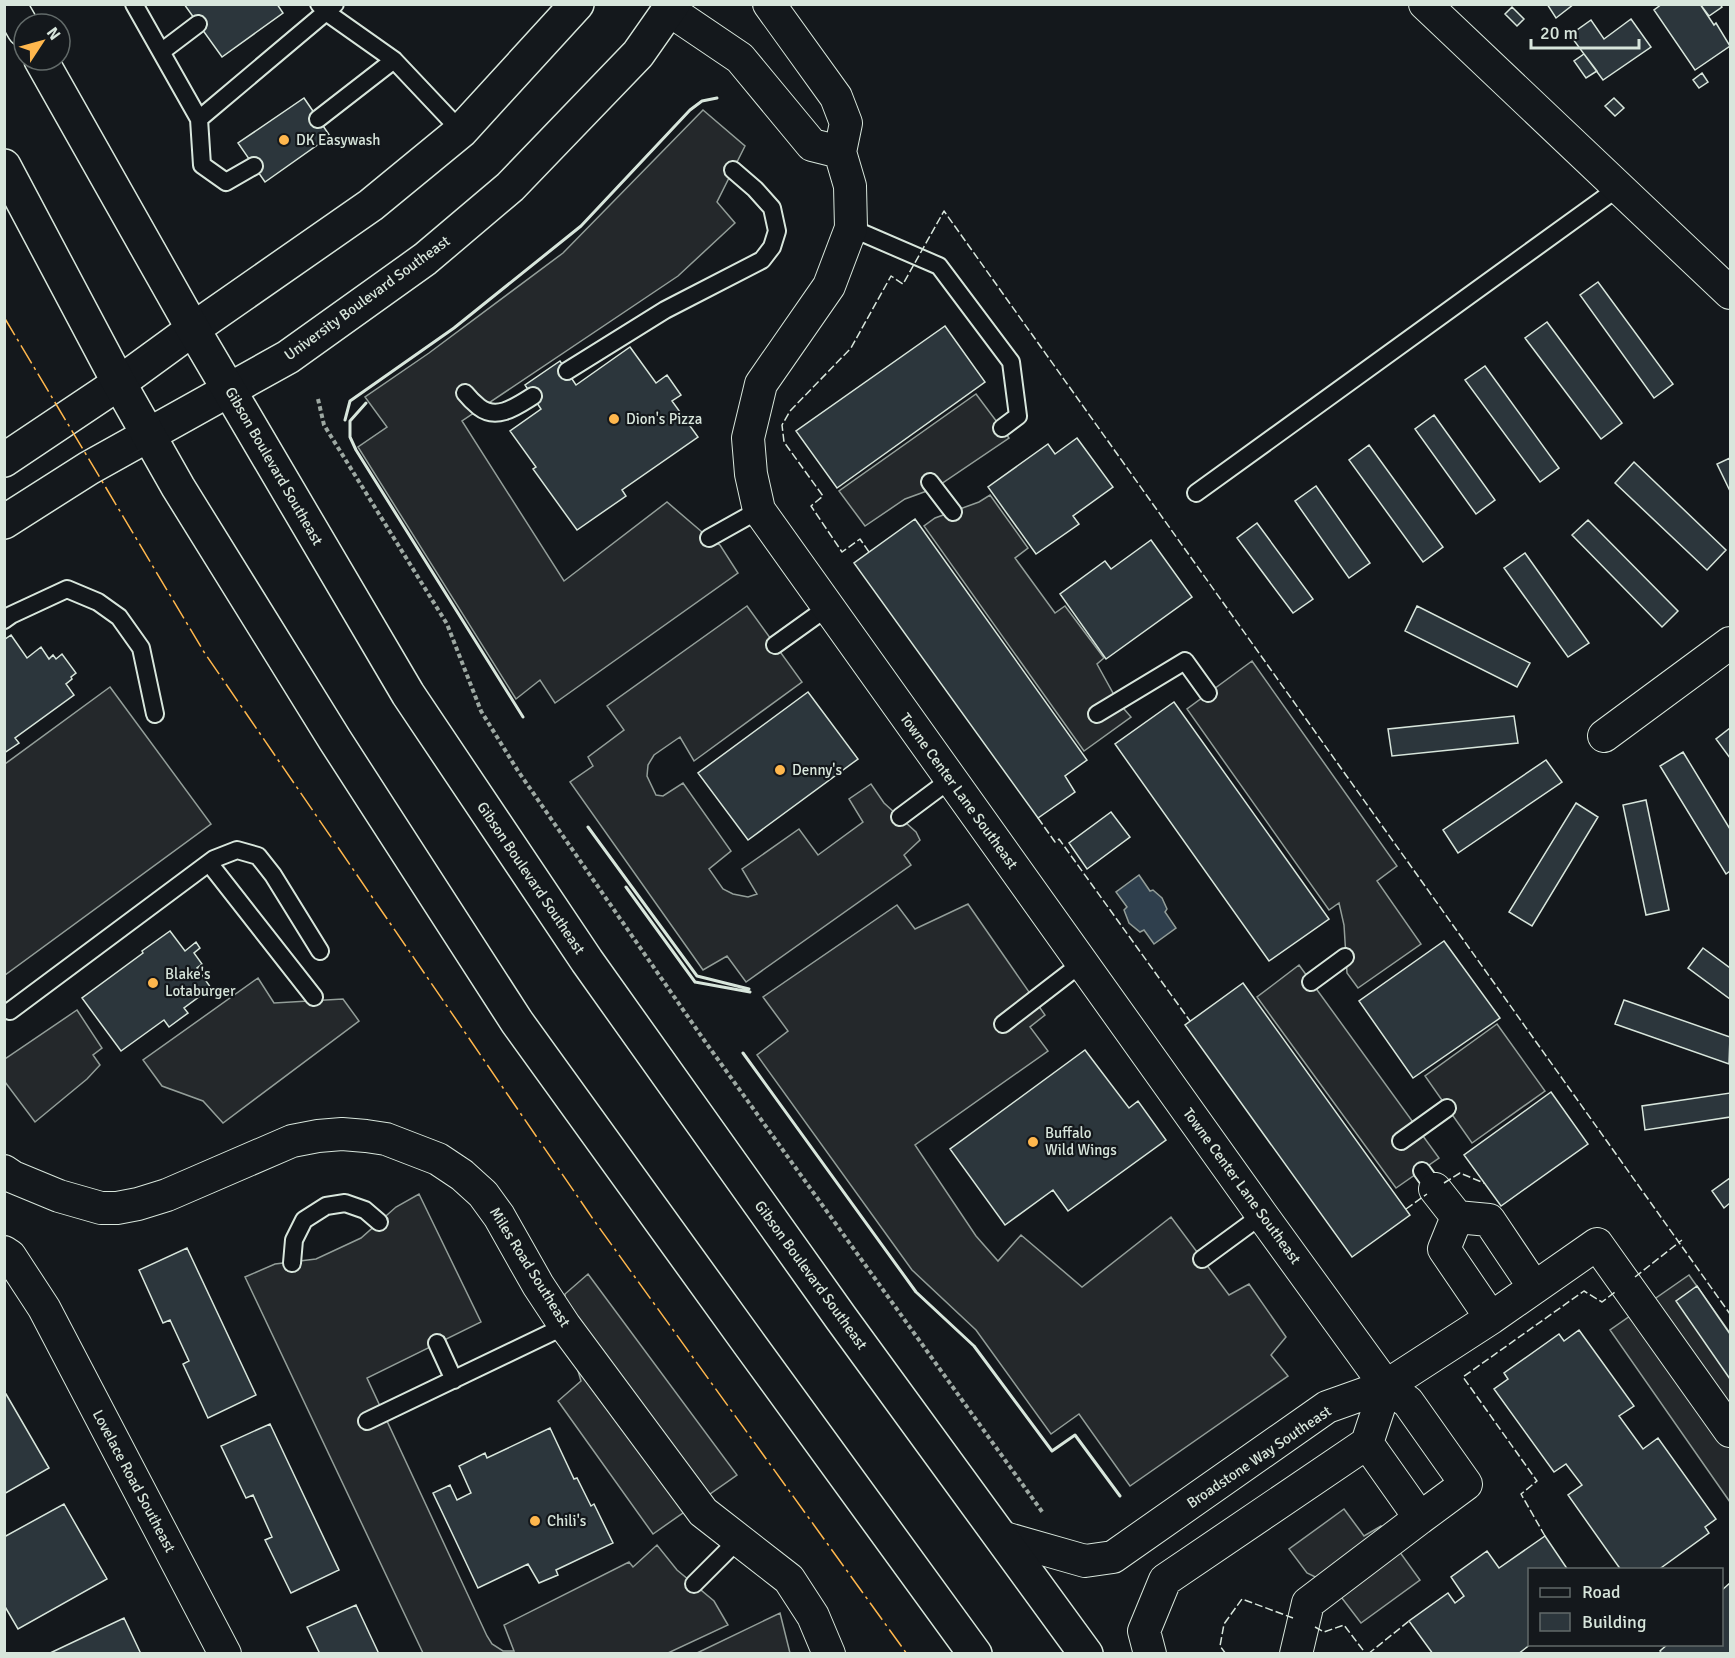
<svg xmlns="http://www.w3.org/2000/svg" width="1735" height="1658" font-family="Signika,sans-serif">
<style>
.parking{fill:#24282b;stroke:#939e99;stroke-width:1.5}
.water{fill:#2f3f4d;stroke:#939e99;stroke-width:1.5}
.building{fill:#2c363c;stroke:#d8e6dc;stroke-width:1.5}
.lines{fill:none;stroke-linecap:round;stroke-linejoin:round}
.service-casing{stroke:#d8e6dc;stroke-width:20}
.minor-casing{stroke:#d8e6dc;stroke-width:34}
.tertiary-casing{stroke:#d8e6dc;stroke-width:36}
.secondary-casing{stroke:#d8e6dc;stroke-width:36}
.path{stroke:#9da8a2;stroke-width:4;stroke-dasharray:4.5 3;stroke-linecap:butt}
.service{stroke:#14181c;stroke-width:16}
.minor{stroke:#14181c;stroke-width:32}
.tertiary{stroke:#14181c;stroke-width:33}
.secondary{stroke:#14181c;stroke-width:33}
.fence{stroke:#d8e6dc;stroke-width:1.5;stroke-dasharray:8 3;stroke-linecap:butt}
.wall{stroke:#d8e6dc;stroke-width:3}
.power{stroke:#ffb74d;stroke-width:1.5;stroke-dasharray:21 4.5 3 4.5;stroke-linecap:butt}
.poi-dot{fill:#ffb74d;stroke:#14181c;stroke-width:2}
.labels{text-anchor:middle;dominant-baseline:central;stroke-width:4.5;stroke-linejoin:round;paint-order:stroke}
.poi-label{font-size:15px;fill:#d8e6dc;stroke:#14181c;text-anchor:start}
.street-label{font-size:15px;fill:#d8e6dc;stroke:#14181c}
</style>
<rect width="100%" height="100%" fill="#14181c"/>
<path class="parking" d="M703 110 745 146 717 202 735 223 678 276 462 421 564 581 667 502 709 538 720 545 738 573 555 703 540 680 516 699 358 447 387 427 365 397 429 353 563 253Z
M976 394 1009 438 935 488 905 499 865 526 839 491Z
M990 495 1028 548 1015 558 1055 613 1065 606 1104 658 1097 664 1118 702 1131 717 1084 751 924 526 935 518 979 502Z
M747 606 802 682 694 761 680 737 654 755 648 765 647 776 656 795 663 796 683 783 731 851 709 869 723 889 733 894 748 897 757 894 742 869 799 829 818 855 863 822 849 799 871 784 884 803 916 832 920 840 904 855 911 865 746 982 727 956 703 970 570 782 593 766 588 757 624 730 607 706Z
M1252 661 1397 866 1377 881 1421 944 1358 988 1347 973 1344 925 1339 903 1329 910 1187 709Z
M110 687 211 824 5 975V764Z
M968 904 1045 1015 1030 1027 1048 1051 915 1145 976 1236 998 1261 1021 1235 1082 1287 1171 1217 1229 1295 1249 1284 1286 1337 1271 1355 1288 1376 1130 1486 1079 1414 1051 1434 976 1330 912 1270 757 1055 788 1031 763 997 897 905 915 929Z
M1299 965 1439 1158 1396 1188 1257 997Z
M258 978 274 1003 343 999 359 1021 223 1123 203 1101 162 1086 143 1060Z
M77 1010 102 1048 93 1055 100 1065 87 1079 35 1122 5 1082V1059Z
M1497 1024 1545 1091 1472 1143 1425 1076Z
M419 1194 481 1322 367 1378 487 1636 492 1644 503 1651H514L504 1625 629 1562 633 1567 657 1545 677 1570 714 1601 728 1625 668 1653H423L245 1277 275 1264 316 1259 361 1238 396 1207Z
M588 1274 737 1475 653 1534 558 1401 581 1381 565 1326V1294Z
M1689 1275 1730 1333V1502L1610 1330Z
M1344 1509 1364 1536 1381 1526 1420 1580 1361 1623 1332 1585 1307 1573 1289 1549Z
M780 1613 790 1653H697Z"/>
<path class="water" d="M1139 875 1150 891 1153 890 1162 898 1167 909 1165 912 1176 928 1154 944 1144 930 1140 932 1129 923 1124 910 1127 907 1116 892Z"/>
<path class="building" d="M184 4H277L283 13 222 57Z
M1547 4H1574L1556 18Z
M1662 4H1700L1714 25 1716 23 1730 46 1695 70 1654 10Z
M1700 4H1720L1722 7 1709 16Z
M1512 7 1524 19 1517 26 1505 14Z
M1631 19 1651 47 1603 80 1570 35 1591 20 1604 39Z
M1584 54 1597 71 1586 78 1574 61Z
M1702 73 1708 82 1699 88 1693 80Z
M304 98 330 136 265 182 238 143Z
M1614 98 1624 108 1615 116 1605 106Z
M1598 282 1673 384 1654 398 1580 295Z
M1547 322 1622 423 1601 439 1525 338Z
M945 326 985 382 837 488 796 431Z
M630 347 656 383 667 375 681 395 672 401 698 437 622 490 626 496 577 530 533 469 536 467 510 431 541 409 525 385 560 361 576 385Z
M1485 366 1559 468 1540 482 1465 380Z
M1434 415 1495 500 1476 514 1415 429Z
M1077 438 1113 487 1073 516 1079 524 1036 554 988 487 1048 444 1055 454Z
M1369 445 1443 547 1423 562 1349 460Z
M1730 458V491L1717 464Z
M1634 462 1726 550 1707 570 1615 483Z
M1316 486 1370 563 1349 578 1295 501Z
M915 519 1087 760 1065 776 1075 792 1038 818 854 563Z
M1588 520 1678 611 1662 627 1572 535Z
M1257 523 1313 599 1293 613 1237 538Z
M1151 540 1192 597 1106 659 1060 594 1105 561 1111 569Z
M1525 553 1589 643 1568 657 1504 568Z
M1417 606 1530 663 1517 687 1405 631Z
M11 635 27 658 41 647 49 659 53 655 56 659 62 654 76 673 71 677 72 679 66 684 74 695 15 738 19 743 4 753V640Z
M808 692 858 759 748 840 698 773Z
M1174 702 1329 919 1269 961 1115 744Z
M1514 716 1518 743 1392 756 1388 729Z
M1730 728V758L1716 739Z
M1683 752 1730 829V871L1726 874 1660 766Z
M1546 760 1562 782 1458 853 1443 830Z
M1646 800 1669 910 1646 915 1623 805Z
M1576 803 1598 817 1532 926 1509 912Z
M1111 812 1130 837 1087 869 1069 843Z
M170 931 185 951 196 942 200 948 194 953 202 964 197 968 211 988 184 1008 188 1013 169 1027 164 1020 121 1051 82 998 143 953 142 951Z
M1444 941 1500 1018 1413 1078 1359 1001Z
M1703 948 1730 968V999L1688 968Z
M1243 983 1410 1215 1352 1257 1185 1025Z
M1624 1000 1730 1037 1729 1064 1615 1024Z
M1085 1050 1129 1108 1138 1101 1166 1140 1068 1211 1053 1190 1005 1225 950 1149Z
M1551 1092 1588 1144 1501 1206 1464 1155Z
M1730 1093V1117L1645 1130 1642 1106Z
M1730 1178V1203L1724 1208 1712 1191Z
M187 1248 256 1395 208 1418 183 1364 189 1361 170 1320 163 1323 139 1270Z
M1697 1286 1730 1334V1379L1676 1301Z
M1579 1330 1634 1406 1619 1416 1643 1449 1658 1438 1716 1519 1705 1527 1709 1533 1658 1570H1621L1568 1495 1582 1485 1566 1464 1554 1472 1494 1389 1508 1379 1504 1373 1559 1334 1564 1341Z
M6 1394 49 1468 4 1494V1395Z
M270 1424 339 1570 291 1593 265 1540 272 1537 253 1495 246 1498 221 1446Z
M550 1428 574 1479 577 1478 591 1506 594 1504 613 1543 556 1570 558 1575 539 1583 528 1564 478 1588 433 1493 450 1485 457 1500 471 1493 459 1466 485 1453 487 1458Z
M64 1504 107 1579 18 1629 4 1605V1537Z
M1545 1536 1568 1570H1530V1644H1531L1518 1654H1433L1409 1621 1448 1593 1455 1603 1464 1596 1451 1577 1487 1551 1499 1568Z
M1730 1583V1654H1662L1660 1651 1668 1644H1722V1590Z
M356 1605 379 1654H320L307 1627Z
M124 1618 141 1654H48Z"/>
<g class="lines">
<g class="service-casing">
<path id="service" d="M134 4 199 119 326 12 319 4
M335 4 326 12 394 60 461 131
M161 52 198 24
M199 119 202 165 226 182 254 166
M318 119 394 60
M851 228 939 266 1011 362 1018 416 1002 428
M567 371 665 310 762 260 772 247 777 231 772 208 755 189 733 170
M465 393C469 398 474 403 479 407 497 421 517 406 533 396
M930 482 953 512
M1196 493 1618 188
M709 538 759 510
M4 620 11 615 67 589 98 602 119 617 141 648 155 714
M775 645 828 607
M1097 714 1185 661 1208 693
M900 817 951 779
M209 863 314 997
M1311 982 1345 957
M10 1011 214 859 237 850 258 856 273 875 320 951
M1003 1024 1082 963
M1401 1141 1447 1108
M1422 1171 1435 1189
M1202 1259 1262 1215
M292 1263 294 1240 304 1220 326 1206 345 1203 365 1210 379 1222
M437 1343 454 1380
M367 1421 565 1326
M694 1584 738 1540"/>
</g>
<g class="minor-casing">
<path id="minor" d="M769 4 836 97 846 123 840 152 850 186 851 228 829 286 761 384 748 438 751 474 759 510 1262 1215 1386 1386 1367 1443
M1425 4 1730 293
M669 10 740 58 812 145 840 152
M1604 736 1730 643
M4 1171 13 1177 59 1196 101 1208H117L138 1204 167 1195 292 1141 318 1136 342 1134 366 1136 386 1139 438 1159 462 1175 483 1194 499 1216 538 1285 565 1326 703 1512 789 1579 813 1616 829 1654
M1435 1189 1457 1217
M4 1252 10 1256 44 1308 225 1654
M1491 1318 1444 1249 1457 1217 1489 1220 1534 1287
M1367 1443 1420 1518 1466 1484 1408 1402 1386 1386
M1001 1537 1085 1561 1113 1557 1327 1407 1386 1386 1491 1318 1597 1244 1730 1431
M1150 1654 1144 1631 1165 1580 1367 1443
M1296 1654 1308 1603 1420 1518"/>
</g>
<g class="tertiary-casing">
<path id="tertiary" d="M4 460 119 383 193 329 371 205 461 131 577 4
M4 522 89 468 288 357 425 259 510 187 638 54 673 4"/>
</g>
<g class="secondary-casing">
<path id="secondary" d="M9 4 24 30
M41 60 193 329 408 694 587 961 841 1318 1086 1654
M4 166 119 383 178 487 335 740 517 1022 748 1342 975 1654"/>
</g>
<path class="path" d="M318 399 324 425 447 624 481 711 518 771 704 1040 1043 1513"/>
<use href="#service" class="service"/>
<use href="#minor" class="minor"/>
<use href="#tertiary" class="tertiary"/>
<use href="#secondary" class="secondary"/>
<path class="fence" d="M869 552 860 539 842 552 811 506 823 496 784 442 782 425 790 411 851 348 891 276 903 284 944 211 1730 1314
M1038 818 1055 842 1059 839 1190 1021
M1444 1183 1460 1173 1484 1183
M1406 1209 1427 1194
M1635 1277 1682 1240
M1545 1536 1521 1494 1537 1481 1463 1377 1584 1291 1602 1302 1615 1292
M1315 1627 1324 1632 1344 1625 1366 1654
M1226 1654 1220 1646 1224 1624 1242 1599 1293 1618
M1368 1654 1409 1621"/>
<path class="wall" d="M366 403 350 421V437L356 450 523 717
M345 420 350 401 454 328 581 226 690 110 702 101 717 98
M588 827 697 976 749 989
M626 887 695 982 750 992
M743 1053 916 1292 974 1346 1052 1451 1075 1435 1120 1496"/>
<path class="power" d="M4 317 204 652 593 1219 907 1654"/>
</g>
<g class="poi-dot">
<circle cx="284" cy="140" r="6"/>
<circle cx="614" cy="419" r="6"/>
<circle cx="780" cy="770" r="6"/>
<circle cx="153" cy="983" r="6"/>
<circle cx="1033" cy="1142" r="6"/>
<circle cx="535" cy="1521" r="6"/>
</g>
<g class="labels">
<g class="poi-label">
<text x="296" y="140">DK Easywash</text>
<text x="626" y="419">Dion's Pizza</text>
<text x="792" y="770">Denny's</text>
<text x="165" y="974">Blake's<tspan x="165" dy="17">Lotaburger</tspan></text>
<text x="1045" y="1133">Buffalo<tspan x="1045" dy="17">Wild Wings</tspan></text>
<text x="547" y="1521">Chili's</text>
</g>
<g class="street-label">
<text transform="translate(367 298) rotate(-36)">University Boulevard Southeast</text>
<text transform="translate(274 466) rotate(60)">Gibson Boulevard Southeast</text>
<text transform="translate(959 791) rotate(54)">Towne Center Lane Southeast</text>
<text transform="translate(531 878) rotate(56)">Gibson Boulevard Southeast</text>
<text transform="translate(1242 1186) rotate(54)">Towne Center Lane Southeast</text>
<text transform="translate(530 1267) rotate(58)">Miles Road Southeast</text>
<text transform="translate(811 1275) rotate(54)">Gibson Boulevard Southeast</text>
<text transform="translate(1259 1457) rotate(-34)">Broadstone Way Southeast</text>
<text transform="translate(134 1481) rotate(62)">Lovelace Road Southeast</text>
</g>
</g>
<rect width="1735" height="1658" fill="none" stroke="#d8e6dc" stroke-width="12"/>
<rect x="1528" y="1568" width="195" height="78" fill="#14181c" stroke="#626a69" stroke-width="1.5"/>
<rect x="1540" y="1588" width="30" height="9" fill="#14181c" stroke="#626a69" stroke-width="1.5"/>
<text x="1582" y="1598" font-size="18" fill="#d8e6dc">Road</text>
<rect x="1540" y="1613" width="30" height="18" fill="#2c363c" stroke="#626a69" stroke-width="1.5"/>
<text x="1582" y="1628" font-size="18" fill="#d8e6dc">Building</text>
<g transform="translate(42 42) rotate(54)"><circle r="28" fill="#14181c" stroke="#626a69" stroke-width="1.5"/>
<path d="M0-4.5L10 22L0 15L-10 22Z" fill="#ffb74d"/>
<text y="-9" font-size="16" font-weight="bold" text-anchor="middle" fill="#d8e6dc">N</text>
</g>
<path d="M1531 39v9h108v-9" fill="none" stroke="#d8e6dc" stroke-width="3"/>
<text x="1540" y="39" font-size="18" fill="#d8e6dc" stroke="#14181c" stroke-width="4.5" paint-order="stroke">20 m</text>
</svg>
